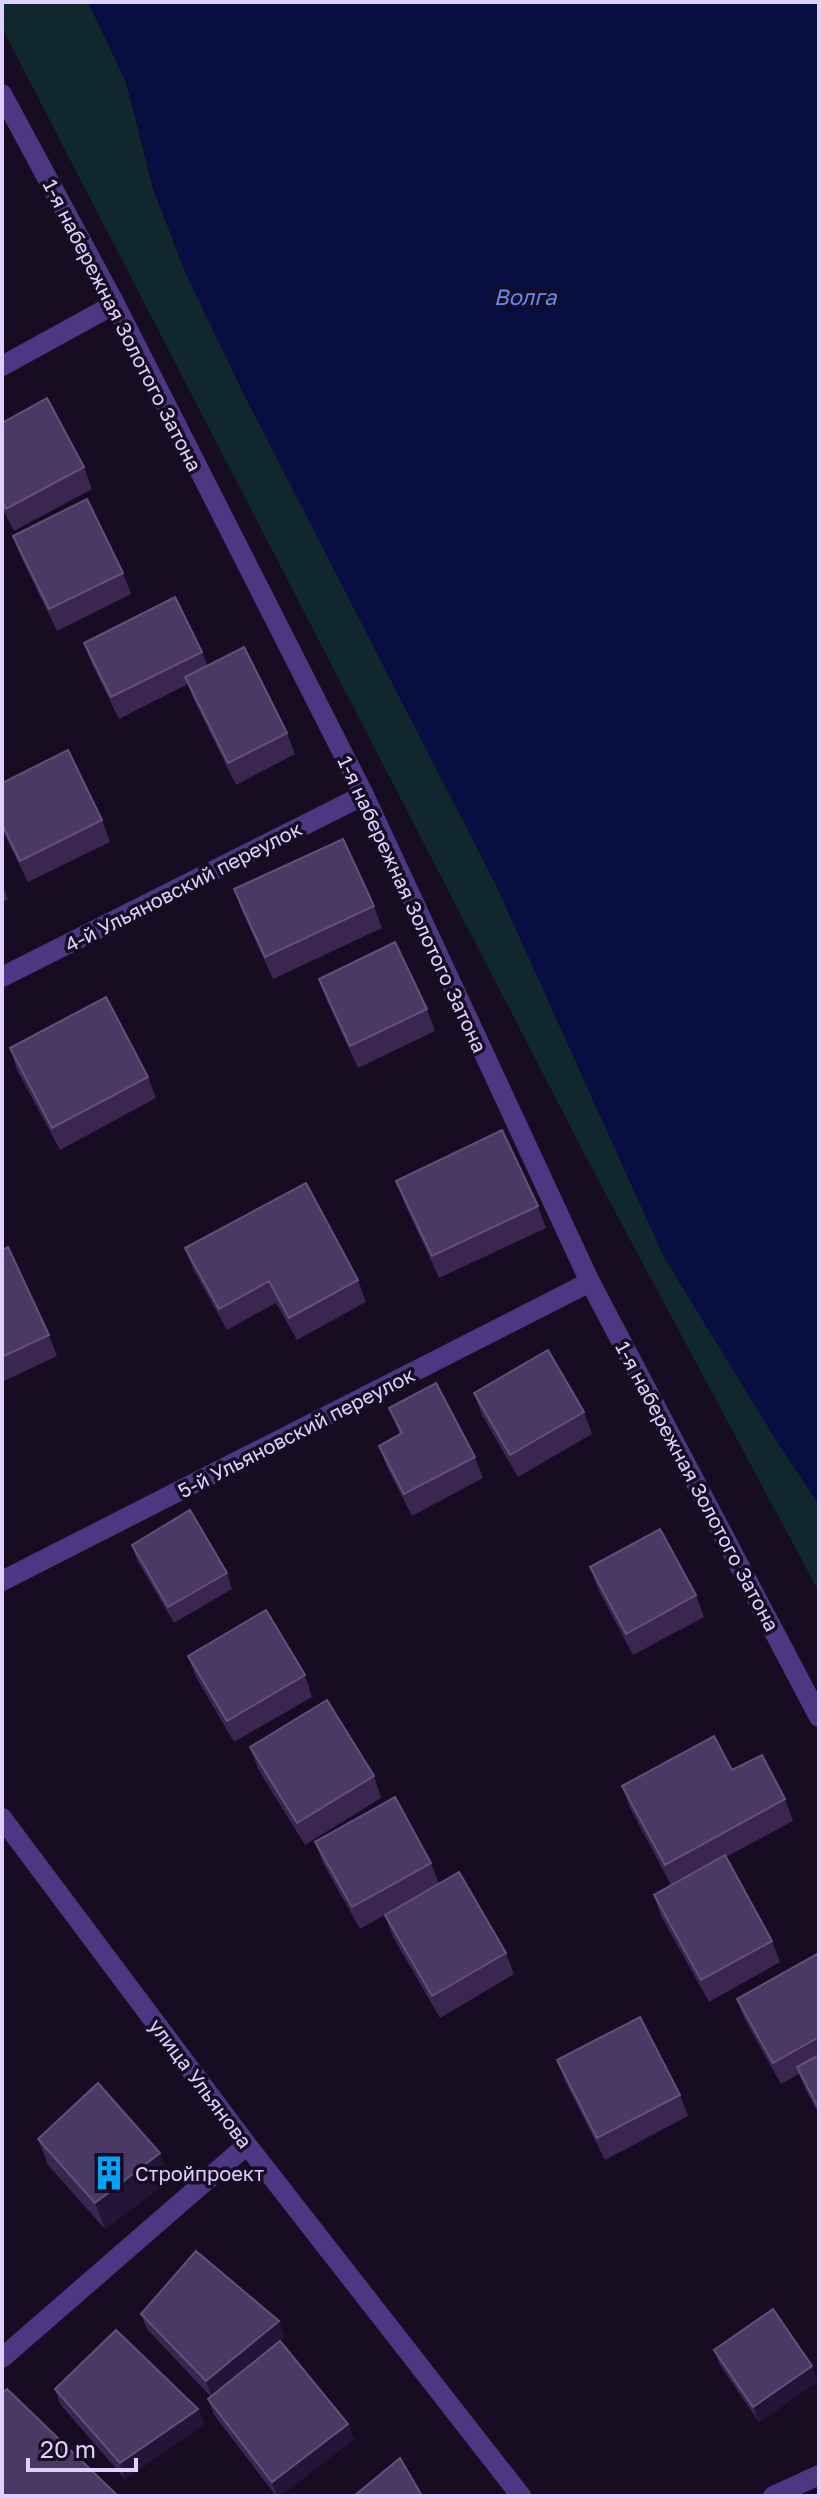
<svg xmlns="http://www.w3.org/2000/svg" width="821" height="2498" font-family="'Golos Text',sans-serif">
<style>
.green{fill:#10272d}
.water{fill:#080e41}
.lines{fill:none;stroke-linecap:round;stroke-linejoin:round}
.minor{stroke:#4d3783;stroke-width:20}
.wall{fill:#3a2651}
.shaded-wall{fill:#241437}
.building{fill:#4c3864;stroke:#63507c;stroke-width:2}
.labels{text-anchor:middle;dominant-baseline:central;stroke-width:7;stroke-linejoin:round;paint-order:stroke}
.street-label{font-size:20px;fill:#e1cfff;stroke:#160d23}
.poi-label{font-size:20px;fill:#e1cfff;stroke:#160d23;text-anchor:start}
.water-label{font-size:22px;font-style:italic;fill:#5d8bff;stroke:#160d23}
</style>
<rect width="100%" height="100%" fill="#160d23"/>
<path class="green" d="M2 2H88L126 82 153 189 186 274 244 394 496 885 664 1257 778 1443 819 1505V1592L596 1176 2 28Z"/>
<path class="water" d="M88 2H819V1505L778 1443 664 1257 496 885 244 394 186 274 154 189 126 82Z"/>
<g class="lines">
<path class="minor" d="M2 94 115 304 364 795 590 1282 819 1717
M2 366 115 304
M2 977 364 795
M2 1581 590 1282
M2 1818 247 2145 521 2496
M2 2358 247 2145
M773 2496 819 2475"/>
</g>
<path class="wall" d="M2 423 84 467 92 489 14 531 2 508Z
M13 536 123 573 131 594 57 631 21 557Z
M84 643 202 652 207 665 287 733 295 754 236 785 193 698 188 684 119 719 92 664Z
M2 783 102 820 110 842 28 882 2 830Z
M2 882 8 899 2 903Z
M234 889 374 906 382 928 273 979 242 911Z
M319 979 427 1009 435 1031 358 1068 327 1001Z
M10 1048 148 1077 156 1098 60 1150 17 1070Z
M396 1181 538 1206 546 1228 439 1278 404 1202Z
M185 1248 358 1280 366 1302 297 1340 276 1303 227 1330 193 1269Z
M2 1250 49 1335 57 1356 2 1382Z
M474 1393 584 1412 592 1434 518 1477 482 1415Z
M389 1408 475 1457 483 1478 412 1516 387 1467 379 1446 400 1435Z
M132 1545 227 1573 232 1589 174 1623 137 1560Z
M590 1567 696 1595 704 1617 633 1655 598 1589Z
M188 1656 305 1675 312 1697 234 1742 196 1677Z
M250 1747 374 1776 381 1798 305 1845 258 1769Z
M732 1770 785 1799 793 1821 726 1857 772 1941 780 1962 709 2002 661 1916 654 1895 671 1885 630 1808 622 1786Z
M315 1842 431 1863 439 1884 506 1953 514 1974 440 2018 393 1937 385 1915 413 1899 360 1929 323 1863Z
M819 1953V2115L805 2088 799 2074 781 2084 745 2020 737 1999Z
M557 2060 680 2095 688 2116 605 2160 565 2081Z
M38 2139 170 2180 105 2229 48 2165Z
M141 2314 279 2321 284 2337 263 2355 348 2424 354 2439 280 2496H276L214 2415 208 2399 211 2397 147 2329Z
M714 2350 818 2381 759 2422 720 2365Z
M55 2389 198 2409 204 2424 125 2479 60 2404Z"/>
<path class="shaded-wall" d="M160 2153 170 2180 105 2229 95 2203Z
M279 2321 284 2337 212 2397 206 2381Z
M812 2366 818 2381 759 2422 753 2407Z
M198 2409 204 2424 125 2479 120 2463Z
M348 2424 354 2439 280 2496H277L272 2482Z"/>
<path class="building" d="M47 398 84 467 6 509 2 501V423Z
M87 499 123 573 49 609 13 536Z
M175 597 202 652 111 697 84 643Z
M244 647 287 733 228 763 185 677Z
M68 750 102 820 20 861 2 824V783Z
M343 839 374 906 265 957 234 889Z
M395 942 427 1009 350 1046 319 979Z
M106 997 148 1077 52 1128 10 1048Z
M502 1130 538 1206 432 1256 396 1181Z
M306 1183 358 1280 289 1318 269 1281 219 1309 185 1248Z
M8 1247 49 1335 2 1357V1250Z
M548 1350 584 1412 510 1455 474 1393Z
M436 1383 475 1457 404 1494 379 1446 402 1433 389 1408Z
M190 1510 227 1573 168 1607 132 1545Z
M660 1529 696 1595 626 1634 590 1567Z
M266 1610 305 1675 227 1721 188 1656Z
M327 1700 374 1776 297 1823 250 1747Z
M714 1736 732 1770 762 1755 785 1799 665 1865 622 1786Z
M395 1797 431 1863 352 1907 315 1842Z
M725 1855 772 1941 701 1980 654 1895Z
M459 1872 506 1953 432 1996 385 1915Z
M819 1953V2037L773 2063 737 1999Z
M640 2017 680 2095 597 2138 557 2060Z
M819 2055V2109L797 2067Z
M98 2083 160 2153 95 2203 38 2139Z
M196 2251 279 2321 206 2381 141 2314Z
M773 2309 812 2366 753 2407 714 2350Z
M116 2330 198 2409 120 2463 55 2389Z
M280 2341 348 2424 272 2482 208 2399Z
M7 2389 118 2496H5L2 2492V2394Z
M400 2458 422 2496H354Z"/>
<defs>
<g id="building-bare" transform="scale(2.76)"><path d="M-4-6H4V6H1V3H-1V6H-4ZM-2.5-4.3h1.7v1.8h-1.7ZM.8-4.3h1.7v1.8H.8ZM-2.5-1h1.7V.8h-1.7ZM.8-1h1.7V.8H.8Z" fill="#00a2fa" stroke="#160d23" stroke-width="2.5" paint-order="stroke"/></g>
</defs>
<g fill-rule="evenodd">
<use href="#building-bare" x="109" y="2173"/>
</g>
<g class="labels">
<g class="street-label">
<text transform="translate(123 325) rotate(63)">1-я набережная Золотого Затона</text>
<text transform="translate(183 886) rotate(-27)">4-й Ульяновский переулок</text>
<text transform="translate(413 904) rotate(65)">1-я набережная Золотого Затона</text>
<text transform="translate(296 1432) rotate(-27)">5-й Ульяновский переулок</text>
<text transform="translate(698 1486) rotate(62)">1-я набережная Золотого Затона</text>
<text transform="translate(201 2083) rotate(53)">улица Ульянова</text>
</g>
<g class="poi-label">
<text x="135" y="2173">Стройпроект</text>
</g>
<g class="water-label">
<text x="525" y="296">Волга</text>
</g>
</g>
<rect width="821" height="2498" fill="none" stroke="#e1cfff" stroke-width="8"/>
<path d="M28 2458v12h108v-12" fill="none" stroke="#e1cfff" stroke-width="4"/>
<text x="40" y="2458" font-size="24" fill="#e1cfff" stroke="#160d23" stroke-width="6" paint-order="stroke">20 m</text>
</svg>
